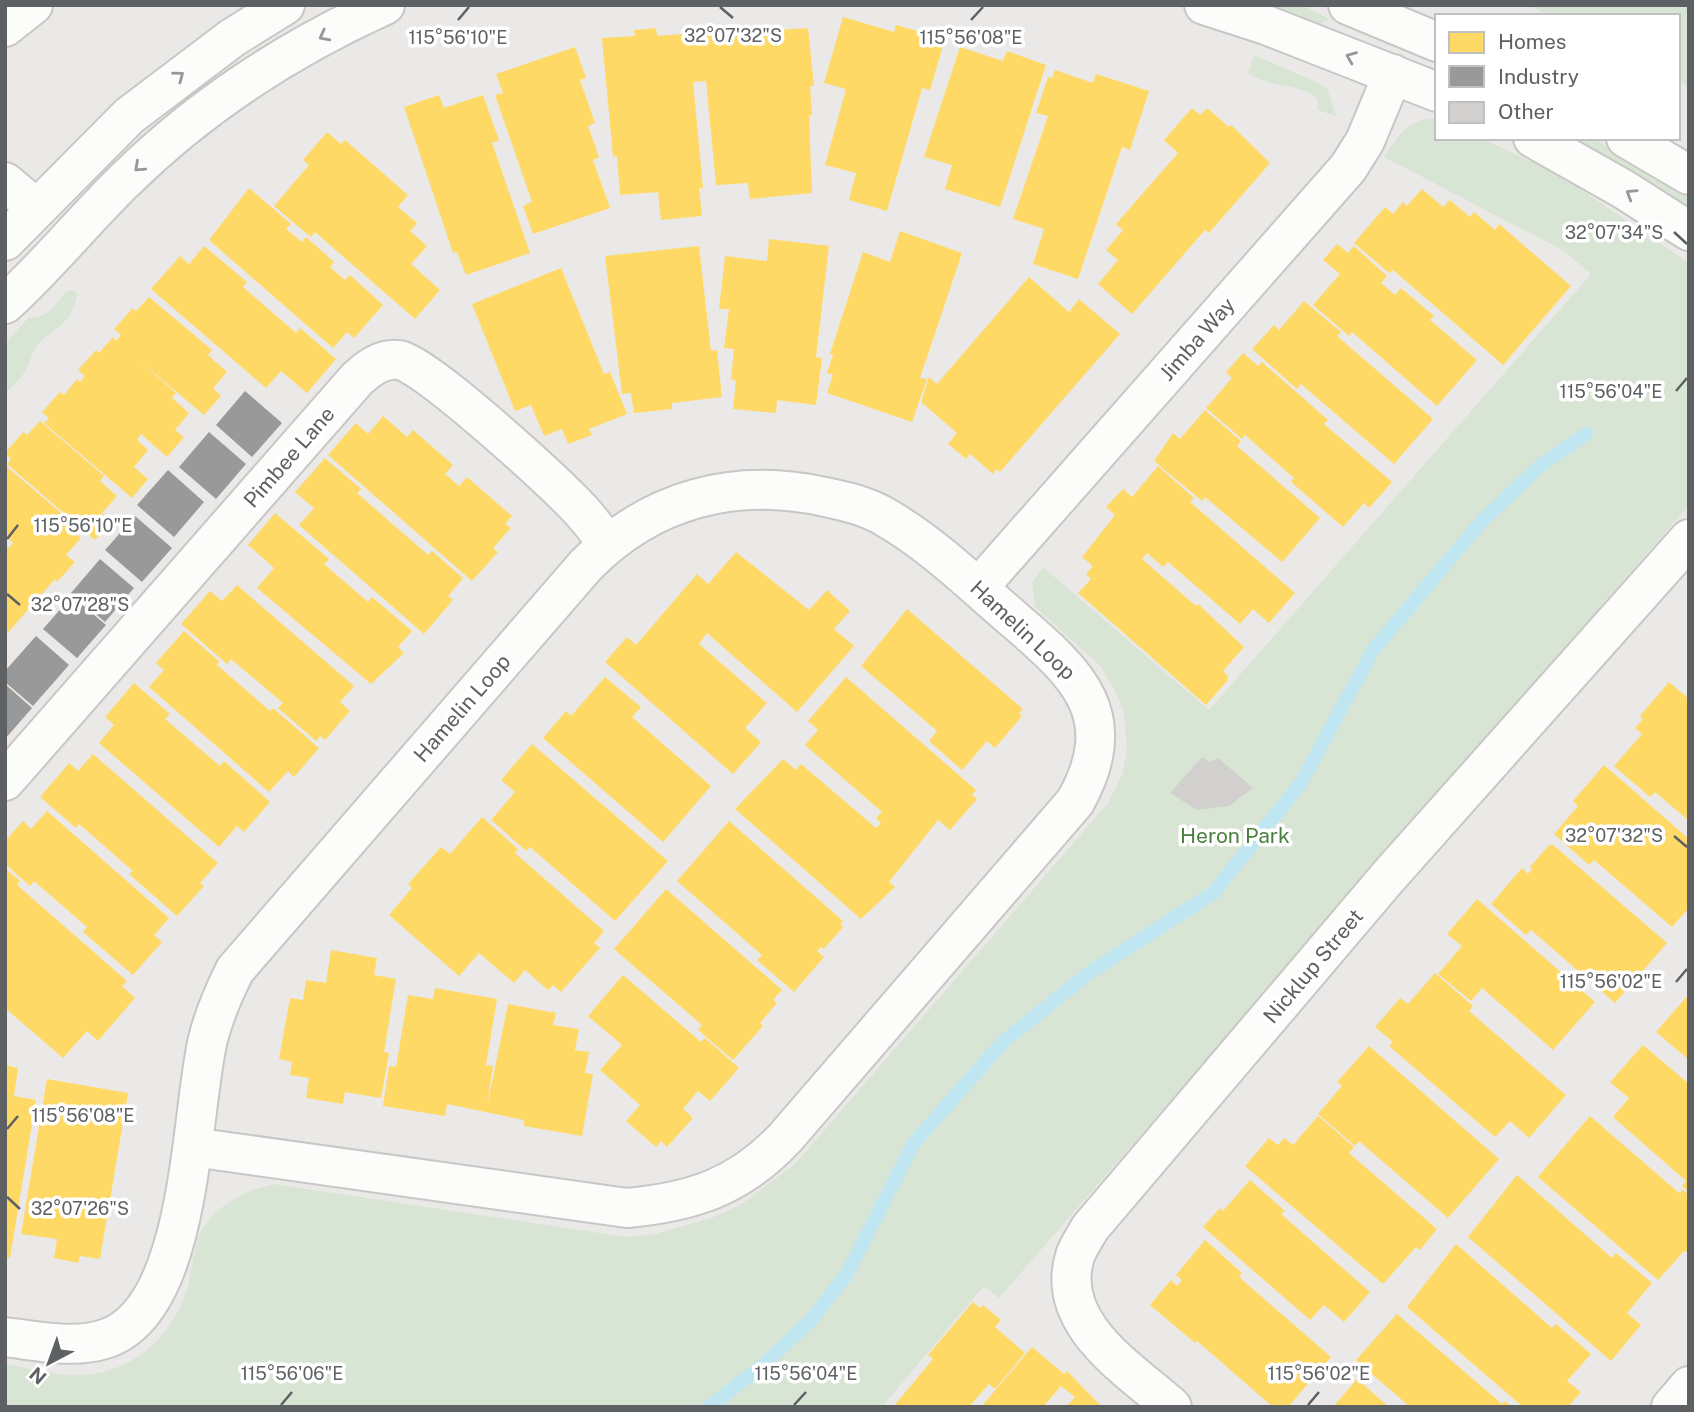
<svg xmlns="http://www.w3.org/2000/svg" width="1694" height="1412" font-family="'Public Sans',sans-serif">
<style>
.green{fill:#d9e5d4}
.homes{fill:#ffd966}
.industry{fill:#999}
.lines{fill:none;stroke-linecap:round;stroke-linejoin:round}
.stream{stroke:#c0e6f1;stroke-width:14}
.building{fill:#d2d0cf}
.minor-casing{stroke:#c8c7c6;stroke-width:42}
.minor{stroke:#fcfcfb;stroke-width:38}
.oneway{stroke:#959798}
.ticks{fill:none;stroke:#5d6163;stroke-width:2.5}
.labels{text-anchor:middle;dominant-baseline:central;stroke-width:7;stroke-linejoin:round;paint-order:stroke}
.street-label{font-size:21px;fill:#5d6163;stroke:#fff}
.park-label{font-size:21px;fill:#4a803f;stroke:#fff}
.ticks-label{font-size:18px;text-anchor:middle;fill:#5d6163;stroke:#fff;stroke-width:7;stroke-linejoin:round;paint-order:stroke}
</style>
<rect width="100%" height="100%" fill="#ebe9e7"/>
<path class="green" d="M1259 5H1302L1329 19 1319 25Z
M1529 5H1689V87L1678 82V16H1549Z
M1254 55 1319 83 1328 90 1336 116 1317 110 1318 99C1300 83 1268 88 1248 73Z
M1437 118V138H1481L1558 174 1689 263V505L999 1298 984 1286 882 1407H5V1364C31 1368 59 1377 85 1375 136 1371 175 1333 188 1286 192 1270 193 1253 198 1238 210 1208 244 1190 274 1184L627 1237 655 1234 711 1218 739 1206 795 1164 1108 803 1122 775 1127 751 1124 714 1119 699 1101 667 1035 607 1032 583 1043 567 1209 710 1591 274 1564 251 1384 157C1399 134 1407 120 1437 118Z
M1565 138H1593L1689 197V211Z
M73 290 77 293C73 327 52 326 35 348 32 353 32 358 29 363 25 375 14 385 5 393V344L28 318C48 318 54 307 65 292Z"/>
<path class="homes" d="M843 17 894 32 896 25 945 39 930 90 922 88 887 211 849 200 856 173 825 165 846 89 824 83Z
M778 26V30L808 28 814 86H810L812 115H809L812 193 750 199 748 183 716 185 706 81 693 82 703 188H699L702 216 661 220 658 192 620 195 617 156 613 157 602 38 635 36 634 30 656 28 657 36 743 29V33H748L747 29Z
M575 47 586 78 580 80 595 123 588 126 599 157 593 160 610 208 533 234 523 206 532 202 495 95 503 93 496 74Z
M960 47 1003 61 1007 51 1046 65 1000 207 945 189 952 165 924 157Z
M1055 70 1093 83 1096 74 1149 91 1130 150 1122 147 1078 279 1033 264 1044 229 1013 219 1048 116 1036 113 1048 77 1052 78Z
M439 95 444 108 483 95 499 140 492 143 530 253 466 275 457 252 453 253 404 107Z
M1192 108 1200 115 1207 108 1229 127 1231 125 1270 163 1209 233 1205 230 1132 314 1098 284 1118 260 1106 250 1123 230 1116 224 1178 153 1164 140Z
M327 132 341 144 345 140 408 195 398 207 417 223 410 231 427 246 411 264 440 290 415 319 315 232 311 237 274 206 309 165 303 160Z
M249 188 291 224 286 229 302 242 306 237 334 262 330 267 345 280 350 275 383 305 354 338 347 332 333 348 209 240Z
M1422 189 1443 207 1450 200 1470 217 1474 212 1495 230 1499 224 1571 286 1503 365 1393 270 1389 273 1354 243 1385 207 1393 214 1403 202 1407 206Z
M900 231 962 253 920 378 927 379 912 422 827 393 833 375 827 373 833 355 830 354 863 252 890 262Z
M769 239 829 246 816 357 822 358 816 405 777 400 776 413 733 409 736 381 731 379 734 349 724 348 729 309H719L725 256 767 261Z
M1337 244 1348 253 1354 246 1387 276 1381 283 1395 295 1401 288 1434 316 1430 320 1477 360 1437 406 1352 332 1349 336 1313 305 1340 274 1323 260Z
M204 246 247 282 243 287 296 333 300 328 336 359 307 393 281 371 266 388 151 289 180 256 189 264Z
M699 246 711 351 717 350 722 397 672 403V409L634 413 631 393 622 394 605 256Z
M561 268 604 374 610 372 627 414 589 429 592 435 568 444 562 429 544 436 531 405 515 411 472 304Z
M1029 277 1069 312 1079 299 1120 334 1000 472 996 469 993 474 970 454 966 459 948 444 957 433 921 402 929 377 937 384Z
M149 297 212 350 208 355 227 372 213 388 221 396 204 415 135 357 176 393 172 398 189 413 175 430 184 437 167 457 141 434 137 440 148 450 134 467 148 479 132 498 44 423 49 418 42 412 60 392 64 395 77 379 80 382 85 376 78 370 96 350 99 353 113 337 116 341 121 335 114 329 133 308 136 311Z
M1304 301 1341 332 1337 336 1433 419 1394 464 1301 384 1297 389 1252 349 1274 325 1279 330Z
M1243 353 1258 366 1262 362 1328 420 1324 424 1392 482 1369 508 1364 503 1343 527 1291 482 1294 478 1245 435 1242 439 1206 408 1232 378 1226 372Z
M1205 410 1241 441 1237 446 1320 518 1282 562 1205 497 1202 501 1154 461 1173 433 1180 439Z
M383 416 407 437 413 430 453 465 445 474 459 486 467 477 512 516 505 524 511 528 493 548 498 552 472 581 328 455 356 423 368 434Z
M40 421 104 476 100 481 117 496 102 513 111 521 95 540 7 464 11 459 5 453 23 432 27 435Z
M325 458 361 489 357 493 428 555 432 551 463 578 448 596 453 600 424 634 299 525 314 508 295 492Z
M5 465 67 518 63 522 81 538 66 555 75 562 57 582 55 579 5 636V545L9 548 13 543 5 536Z
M1158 466 1194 498 1190 502 1295 593 1269 623 1253 609 1240 624 1168 562 1163 567 1147 553 1142 559 1196 606 1198 604 1244 647 1223 671 1228 676 1227 681 1206 705 1078 593 1091 579 1086 574 1093 566 1082 557 1115 515 1106 507 1123 489 1132 497Z
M275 513 329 559 324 564 368 602 372 597 412 631 398 647 404 653 371 684 257 588 274 568 248 545Z
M736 552 809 610 827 590 850 611 834 629 854 646 797 712 707 633 699 644 767 703 745 728 761 742 733 774 605 662 627 637 636 645 697 574 708 584Z
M237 585 354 686 340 702 350 711 325 740 320 736 316 741 278 708 283 703 231 659 227 664 181 624 210 591 222 601Z
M907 609 1023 709 1019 713 1022 716 995 748 987 741 962 770 929 741 937 731 861 666Z
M184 631 219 661 217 665 270 711 273 708 319 748 294 777 288 771 269 792 149 687 164 670 156 663Z
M605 677 641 707 632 717 711 786 663 842 543 738 566 711 571 716Z
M846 677 976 790 972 795 977 799 950 830 938 820 889 882 895 887 861 919 735 809 783 759 796 770 801 764 876 828 881 823 876 818 882 812 805 745 818 730 808 721Z
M1669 682 1689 699V821L1655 792 1650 797 1614 766 1642 734 1635 728 1643 719 1640 716Z
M134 683 170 714 165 719 220 766 224 761 270 802 244 832 237 826 219 847 99 743 114 725 105 717Z
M532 744 668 861 615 921 530 847 526 851 491 820 515 792 501 780Z
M93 754 218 863 200 883 204 886 177 916 129 874 133 871 79 824 76 828 40 797 69 763 78 771Z
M1604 765 1689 839V911L1687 910 1672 927 1594 860 1589 865 1554 834 1578 806 1573 801Z
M47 811 169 918 154 935 162 942 133 975 83 932 87 927 34 881 30 886 5 864V841L23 821 31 829Z
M482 817 518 849 515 853 604 931 594 943 600 948 561 992 553 985 548 990 525 970 514 983 479 953 459 976 389 915 412 888 408 884 441 847 450 854Z
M729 821 843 921 840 924 843 927 824 949 821 947 817 951 824 957 794 992 757 960 762 955 677 881Z
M1549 845H1553L1667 943 1615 1003 1531 930 1526 935 1491 904 1522 868 1528 874 1532 869 1530 867Z
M5 868 20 881 17 885 127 981 122 986 135 998 98 1041 87 1031 63 1058 5 1008Z
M666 889 782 990 773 1000 777 1003 760 1023 763 1026 733 1060 698 1030 702 1025 614 949Z
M1477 899 1595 1002 1553 1050 1482 988 1471 1001 1438 974 1462 946 1447 934Z
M331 950 377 958 374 975 396 979 384 1052 389 1053 381 1098 345 1092 343 1104 306 1098 309 1078 290 1075 292 1062 279 1059 290 998 303 1000 306 980 326 983Z
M1435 973 1473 1006 1469 1011 1566 1095 1529 1138 1510 1121 1495 1137 1389 1046 1393 1042 1375 1027 1400 998 1408 1004Z
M623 975 701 1042 705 1038 739 1068 710 1101 698 1091 683 1109 693 1118 667 1147 661 1141 656 1147 626 1121 640 1105 600 1070 622 1045 588 1016Z
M435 988 497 999 486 1065 493 1066 487 1107 508 1004 556 1013 553 1025 579 1029 575 1050 589 1052 585 1073 593 1074 582 1136 524 1126V1120L447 1104 445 1116 383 1106 389 1066 396 1067 408 995 433 999Z
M1689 994V1060L1656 1032Z
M1643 1045 1689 1084V1192L1682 1186 1686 1181 1613 1117 1629 1098 1610 1082Z
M1369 1046 1499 1159 1448 1218 1359 1141 1355 1146 1318 1114 1342 1086 1337 1082Z
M5 1065 18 1068 14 1096 36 1100 10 1258H5Z
M47 1079 128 1093 100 1259 80 1256 78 1263 54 1258 57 1239 21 1234Z
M1318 1116 1354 1147 1349 1153 1437 1229 1420 1250 1416 1247 1383 1284 1245 1166 1269 1138 1278 1145 1284 1138 1293 1145Z
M1590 1116 1679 1193 1683 1190 1689 1195V1253L1684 1251 1658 1280 1538 1177Z
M1517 1175 1612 1258 1616 1253 1652 1283 1627 1313 1641 1325 1611 1361 1468 1237Z
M1250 1180 1285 1211 1281 1214 1370 1292 1344 1322 1324 1305 1310 1320 1203 1227 1220 1208 1223 1211Z
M1205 1240 1242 1273 1239 1277 1331 1357 1288 1407H1273L1197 1341 1195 1343 1150 1305 1171 1280 1177 1286 1182 1280 1176 1275Z
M1456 1244 1552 1328 1556 1324 1591 1354 1567 1381 1581 1392 1568 1407H1523L1407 1307Z
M973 1302 980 1308 983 1305 1001 1320 995 1327 1025 1353 995 1389 989 1384 969 1407H893L933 1359 928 1355Z
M1397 1314 1502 1404 1505 1401 1512 1407H1410L1356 1360Z
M1032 1347 1064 1374 1067 1371 1102 1407H1066L1075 1397 1061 1386 1043 1407H981Z
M1357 1379 1389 1407H1333Z"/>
<path class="industry" d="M245 391 282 423 252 457 216 425Z
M209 432 246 464 216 499 179 467Z
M168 470 204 502 174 537 137 505Z
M135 516 172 548 142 582 105 550Z
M100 559 134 588 105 622 71 593Z
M72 596 106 625 77 658 43 629Z
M36 636 69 665 33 706 5 682V671Z
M5 684 32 708 5 739Z"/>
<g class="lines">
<path class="stream" d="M709 1407 763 1365 811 1320 847 1274 913 1144 1003 1042 1089 973 1213 893 1301 783 1373 650 1483 520 1540 466 1586 434"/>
</g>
<path class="building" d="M1202 757 1210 762 1218 758 1253 788 1229 806 1197 810 1170 793Z"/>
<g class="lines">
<g class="minor-casing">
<path id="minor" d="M1204 5 1266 25 1437 92
M1348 5 1437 42
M5 27 33 5
M1533 138 1623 189 1689 231
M1626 138 1689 175
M5 182 36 208
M5 241 129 116 232 38 285 5
M5 304C48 265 83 221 124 181 199 107 290 48 385 5
M978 588 1348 168 1365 141 1393 74
M5 781 357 379C369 368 382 358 399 360 426 364 548 477 573 502 586 515 597 529 607 544
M5 1337C38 1341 73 1349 105 1339 193 1311 190 1114 208 1039 214 1015 224 992 235 970L586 565C651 499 734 477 825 497 845 501 867 506 885 517 925 540 959 571 994 602 1061 662 1131 704 1075 802L785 1138C739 1187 692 1202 627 1208L193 1147
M1172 1407C1129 1369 1054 1324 1075 1256 1078 1247 1085 1237 1090 1228L1388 877 1689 539
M1671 1407 1689 1386"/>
</g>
<use href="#minor" class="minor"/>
</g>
<defs><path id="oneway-chevron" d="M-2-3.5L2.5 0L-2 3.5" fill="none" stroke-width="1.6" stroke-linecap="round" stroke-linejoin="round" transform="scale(1.75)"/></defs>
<g class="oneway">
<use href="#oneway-chevron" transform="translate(324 36) rotate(152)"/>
<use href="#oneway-chevron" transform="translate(1351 57) rotate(-158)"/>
<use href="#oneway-chevron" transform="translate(179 76) rotate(-37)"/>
<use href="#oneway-chevron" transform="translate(139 167) rotate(138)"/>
<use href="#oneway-chevron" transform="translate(1631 194) rotate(-148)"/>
</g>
<path class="ticks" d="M720 7 733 18M458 20 469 7M971 20 983 7M1674 232 1687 244M1676 391 1687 378M7 539 18 525M7 594 20 605M1674 836 1687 847M1676 982 1687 969M7 1129 18 1116M7 1197 20 1209M281 1405 292 1392M794 1405 806 1392M1308 1405 1319 1392"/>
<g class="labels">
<g class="street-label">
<text transform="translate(1197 339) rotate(-49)">Jimba Way</text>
<text transform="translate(289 457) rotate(-49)">Pimbee Lane</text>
<text transform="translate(1023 630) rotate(43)">Hamelin Loop</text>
<text transform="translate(462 708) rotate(-49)">Hamelin Loop</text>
<text transform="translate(1313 966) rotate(-50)">Nicklup Street</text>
</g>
<g class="park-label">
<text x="1235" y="835">Heron Park</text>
</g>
</g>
<g class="ticks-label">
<text x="733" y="42">32°07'32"S</text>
<text x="458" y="44">115°56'10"E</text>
<text x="971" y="44">115°56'08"E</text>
<text x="1614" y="239">32°07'34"S</text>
<text x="1611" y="398">115°56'04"E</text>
<text x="83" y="532">115°56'10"E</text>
<text x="80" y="611">32°07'28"S</text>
<text x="1614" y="842">32°07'32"S</text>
<text x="1611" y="988">115°56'02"E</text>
<text x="83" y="1122">115°56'08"E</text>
<text x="80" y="1215">32°07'26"S</text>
<text x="292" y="1380">115°56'06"E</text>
<text x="806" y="1380">115°56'04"E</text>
<text x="1319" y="1380">115°56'02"E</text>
</g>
<rect width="1694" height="1412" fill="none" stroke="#5d6163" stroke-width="14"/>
<rect x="1435" y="14" width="245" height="126" fill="#ffffff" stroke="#bec0c1" stroke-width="2"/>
<rect x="1449" y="32" width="35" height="21" fill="#ffd966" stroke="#bec0c1" stroke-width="2"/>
<text x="1498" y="49" font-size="21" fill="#5d6163">Homes</text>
<rect x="1449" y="66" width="35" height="21" fill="#999999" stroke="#bec0c1" stroke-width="2"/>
<text x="1498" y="84" font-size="21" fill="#5d6163">Industry</text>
<rect x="1449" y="102" width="35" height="21" fill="#d2d0cf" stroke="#bec0c1" stroke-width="2"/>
<text x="1498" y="119" font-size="21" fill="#5d6163">Other</text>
<g transform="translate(49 1363) rotate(221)" stroke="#ffffff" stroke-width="5" paint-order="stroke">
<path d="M0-5L12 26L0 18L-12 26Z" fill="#5d6163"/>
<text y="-10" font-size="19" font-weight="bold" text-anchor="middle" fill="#5d6163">N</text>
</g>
</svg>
